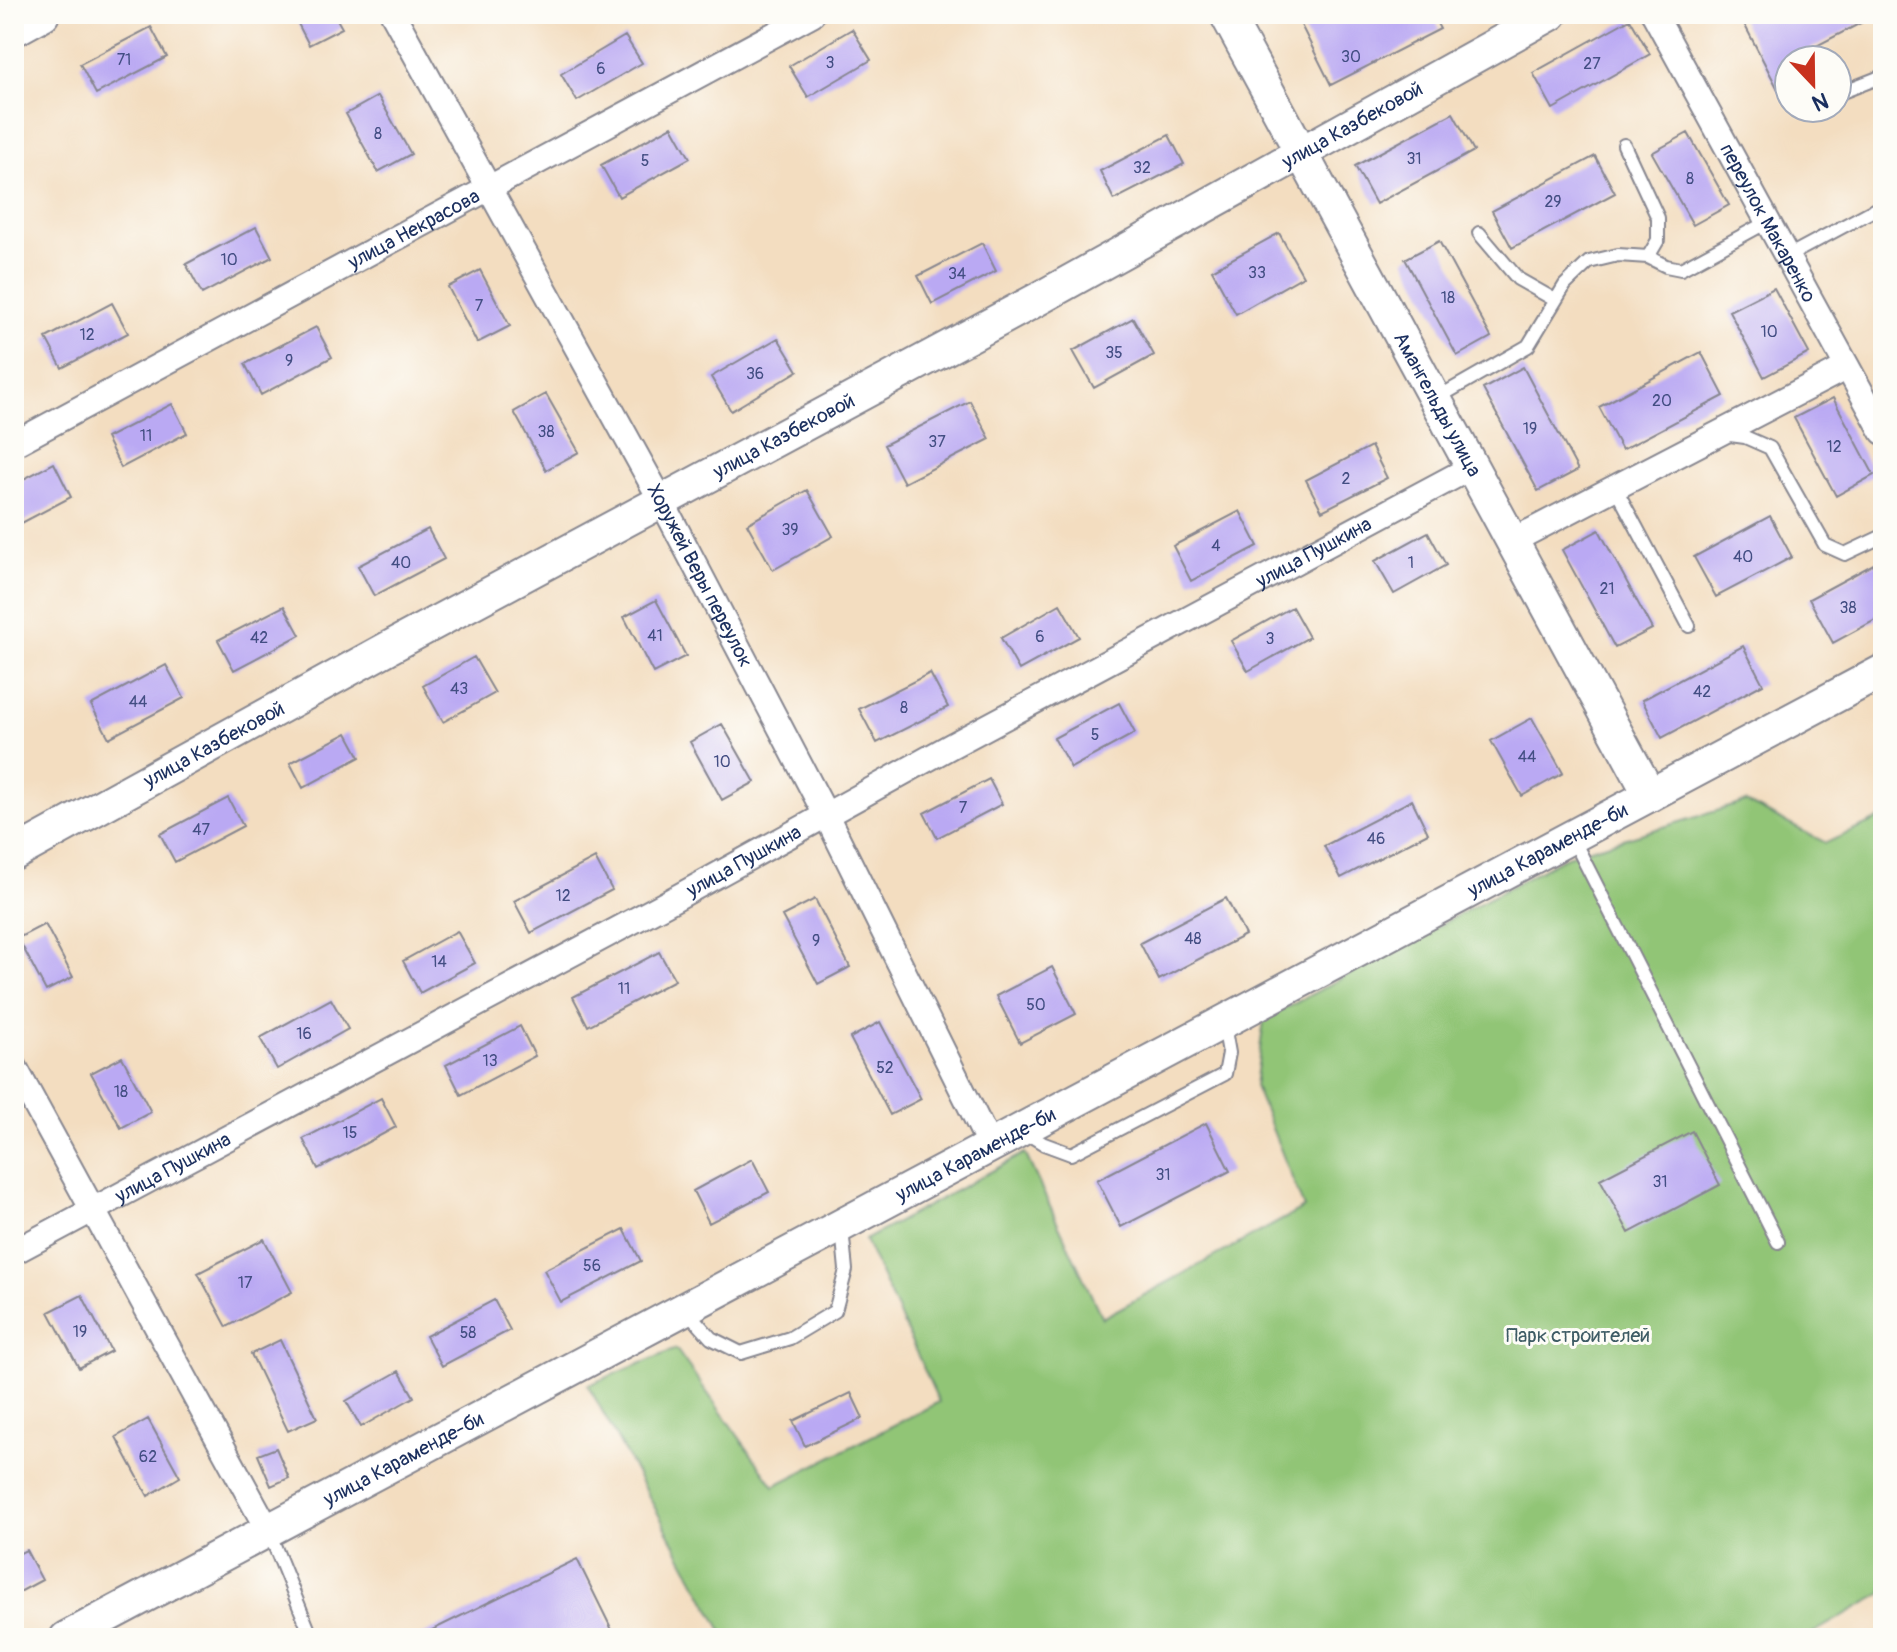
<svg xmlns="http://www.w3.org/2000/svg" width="1897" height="1652" font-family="Pangolin,sans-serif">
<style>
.green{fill:#91c576;stroke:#567a6a;stroke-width:2}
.building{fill:#baa9f3}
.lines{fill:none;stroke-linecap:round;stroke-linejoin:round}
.lane-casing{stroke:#87868f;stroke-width:16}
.street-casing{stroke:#87868f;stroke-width:28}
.secondary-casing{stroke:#87868f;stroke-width:36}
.lane{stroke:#fff;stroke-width:12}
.street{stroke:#fff;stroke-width:24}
.secondary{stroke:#fff;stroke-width:32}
.labels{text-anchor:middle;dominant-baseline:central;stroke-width:6;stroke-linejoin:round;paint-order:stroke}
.number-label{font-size:16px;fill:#434e83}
.street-label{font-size:20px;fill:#1b2f5e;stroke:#fdfcf7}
.park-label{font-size:20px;fill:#3e5c65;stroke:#fdfcf7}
</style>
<rect width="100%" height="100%" fill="#fdfcf7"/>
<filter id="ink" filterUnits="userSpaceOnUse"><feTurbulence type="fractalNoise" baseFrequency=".0125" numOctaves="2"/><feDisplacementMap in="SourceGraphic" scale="16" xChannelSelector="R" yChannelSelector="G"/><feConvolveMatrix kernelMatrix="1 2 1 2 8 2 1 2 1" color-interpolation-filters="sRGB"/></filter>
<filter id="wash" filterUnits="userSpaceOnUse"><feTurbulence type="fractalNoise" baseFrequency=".006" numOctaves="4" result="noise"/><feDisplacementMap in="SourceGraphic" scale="32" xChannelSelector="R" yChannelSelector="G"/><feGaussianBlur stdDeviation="1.8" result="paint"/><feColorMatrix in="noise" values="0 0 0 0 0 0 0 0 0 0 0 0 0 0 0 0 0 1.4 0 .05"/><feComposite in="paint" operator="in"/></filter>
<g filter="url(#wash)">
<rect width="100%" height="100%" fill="#f3ddc0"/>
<path class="green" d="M1746 802 1826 843 1879 819 1883 827V1593L1804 1638H726L588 1385 676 1349 774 1486 939 1402 865 1240 1025 1153 1102 1318 1304 1208 1255 1086 1264 1020 1567 856Z"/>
<g id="blocks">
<path class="building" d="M293 14H334L342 28 309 45Z
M1323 14H1432L1440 29 1331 85 1301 25Z
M1739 14H1775L1776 17 1782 14H1878L1795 57 1797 60H1789V93L1782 97Z
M1630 19 1650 54 1553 109 1533 73Z
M151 27 167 57 96 94 80 64Z
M852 29 871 60 808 97 789 66Z
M625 36 642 63 577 101 561 74Z
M378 96 411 154 378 172 346 114Z
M1453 113 1474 151 1376 204 1355 166Z
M672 126 690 158 619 197 601 165Z
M1688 133 1729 205 1693 225 1652 153Z
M1169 135 1184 164 1114 200 1100 171Z
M1595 156 1615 193 1512 248 1492 211Z
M256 227 272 257 202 294 186 264Z
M1279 233 1303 276 1236 314 1212 270Z
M1439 241 1491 337 1457 356 1405 259Z
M982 243 996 271 932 304 918 276Z
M480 270 510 326 477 343 448 287Z
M1774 288 1809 353 1764 377 1729 311Z
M112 303 128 333 62 368 46 338Z
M1133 318 1154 355 1094 388 1073 351Z
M316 327 332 357 261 395 245 364Z
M778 338 798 371 731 411 711 377Z
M1701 352 1724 396 1622 450 1599 407Z
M1523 367 1578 470 1538 491 1483 389Z
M546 394 579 452 546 470 514 412Z
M1833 398 1874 475 1836 496 1794 418Z
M970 401 990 439 904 483 884 445Z
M172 404 187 433 121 468 106 438Z
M1371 446 1387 478 1322 511 1306 480Z
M54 463 71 497 14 527V484Z
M807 490 833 536 773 570 747 524Z
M1240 511 1258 546 1191 581 1173 546Z
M1770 516 1792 557 1716 597 1694 557Z
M428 529 444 559 374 596 358 566Z
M1599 530 1652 629 1615 648 1562 550Z
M1428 532 1446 565 1394 594 1375 561Z
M1883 559V616L1833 643 1809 599Z
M656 600 686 656 653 673 624 617Z
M1060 604 1079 637 1019 670 1001 638Z
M284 606 300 635 234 670 218 640Z
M1292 607 1309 637 1248 671 1231 641Z
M1743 646 1763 684 1662 738 1642 700Z
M474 657 495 693 443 722 423 686Z
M166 665 184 698 109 738 91 705Z
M930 673 948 707 877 743 859 709Z
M1119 703 1135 733 1071 768 1054 738Z
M1532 718 1563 773 1522 796 1491 741Z
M722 724 755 782 722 800 690 742Z
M347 733 360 757 303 788 290 763Z
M989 779 1002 804 937 838 924 813Z
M228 798 243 826 175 862 160 834Z
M1412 800 1428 833 1341 878 1324 846Z
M595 858 612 890 531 933 514 901Z
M1226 898 1245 935 1159 980 1140 943Z
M815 899 850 967 818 984 782 916Z
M45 924 73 977 46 991 18 938Z
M457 931 475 963 420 993 403 961Z
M659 952 675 980 588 1026 573 997Z
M1052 967 1076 1014 1020 1043 996 996Z
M331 999 348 1029 277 1069 260 1038Z
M880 1022 921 1099 890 1115 850 1038Z
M520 1026 535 1056 461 1095 446 1065Z
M122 1057 151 1112 121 1128 91 1073Z
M381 1098 396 1127 318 1169 303 1139Z
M1206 1123 1230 1171 1121 1227 1097 1180Z
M1692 1131 1720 1185 1629 1233 1600 1179Z
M752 1159 769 1192 709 1223 693 1191Z
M624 1229 641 1261 561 1302 544 1270Z
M264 1239 292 1292 227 1327 198 1273Z
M82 1295 111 1351 79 1368 49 1312Z
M494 1300 510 1330 442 1366 426 1336Z
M280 1340 317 1418 288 1431 251 1354Z
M399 1371 414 1397 361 1427 346 1401Z
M851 1393 863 1418 805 1446 793 1421Z
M148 1419 180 1477 148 1496 116 1437Z
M276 1448 289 1478 271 1486 258 1455Z
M26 1550 42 1580 14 1595V1556Z
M577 1559 616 1638H416Z"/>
</g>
</g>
<g filter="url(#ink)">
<use href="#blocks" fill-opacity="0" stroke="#87868f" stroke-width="2"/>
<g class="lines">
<g class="lane-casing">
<path id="lane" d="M1837 94 1883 76
M1624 145 1658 218V240L1648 257
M1479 233 1518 279 1555 300
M1788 256 1883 205
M1437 398 1528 346 1565 285 1589 262 1618 255 1648 257 1666 266 1681 269 1769 221
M1723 434 1745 437 1770 448 1825 545 1845 554 1883 536
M1615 487 1689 626
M1573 839 1778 1242
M1023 1131 1044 1144 1071 1154 1225 1074 1229 1053 1224 1025
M687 1311 711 1338 741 1353 790 1338 835 1311 846 1270 842 1228
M268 1530 312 1638"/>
</g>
<g class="street-casing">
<g id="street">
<path id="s1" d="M393 14 662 502 826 815 990 1146"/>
<path id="s2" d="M1654 14 1883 432"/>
<path id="s3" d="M14 444 812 14"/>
<path d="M1512 541 1847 367"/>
<path d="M14 1066 268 1530"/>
<path id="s4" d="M14 1252 665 904 951 746 1472 467"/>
</g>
</g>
<g class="secondary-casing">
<g id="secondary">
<path id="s5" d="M1226 14 1650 795"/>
<path d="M14 30 43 14"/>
<path id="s6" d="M14 854 390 647 1040 298 1551 14"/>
<path id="s7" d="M66 1638 1883 671"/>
</g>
</g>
<use href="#lane" class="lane"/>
<use href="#street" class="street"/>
<use href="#secondary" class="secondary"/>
</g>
</g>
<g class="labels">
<g class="number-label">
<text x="1351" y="57">30</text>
<text x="124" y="60">71</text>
<text x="830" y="63">3</text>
<text x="1592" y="64">27</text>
<text x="601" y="69">6</text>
<text x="378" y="134">8</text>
<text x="1414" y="159">31</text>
<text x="645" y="161">5</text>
<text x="1142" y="168">32</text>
<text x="1690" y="179">8</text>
<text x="1553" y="202">29</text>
<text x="229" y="260">10</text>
<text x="1257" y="273">33</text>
<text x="957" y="274">34</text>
<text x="1448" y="298">18</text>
<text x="479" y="306">7</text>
<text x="1769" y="332">10</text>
<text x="87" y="335">12</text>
<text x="1114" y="353">35</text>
<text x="289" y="361">9</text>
<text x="755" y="374">36</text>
<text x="1662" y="401">20</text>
<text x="1530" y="429">19</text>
<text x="546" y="432">38</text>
<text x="146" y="436">11</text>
<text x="937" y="442">37</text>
<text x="1834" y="447">12</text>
<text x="1346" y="479">2</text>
<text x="790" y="530">39</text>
<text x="1216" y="546">4</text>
<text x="1743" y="557">40</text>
<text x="401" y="563">40</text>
<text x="1411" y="563">1</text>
<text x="1607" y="589">21</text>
<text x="1848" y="608">38</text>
<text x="655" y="636">41</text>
<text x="1040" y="637">6</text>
<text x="259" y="638">42</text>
<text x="1270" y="639">3</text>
<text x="459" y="689">43</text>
<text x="1702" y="692">42</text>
<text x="138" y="702">44</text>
<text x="904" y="708">8</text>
<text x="1095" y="735">5</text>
<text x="1527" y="757">44</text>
<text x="722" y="762">10</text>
<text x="963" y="808">7</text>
<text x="201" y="830">47</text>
<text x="1376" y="839">46</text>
<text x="563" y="896">12</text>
<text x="1193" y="939">48</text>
<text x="816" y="941">9</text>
<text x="439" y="962">14</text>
<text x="624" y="989">11</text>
<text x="1036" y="1005">50</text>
<text x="304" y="1034">16</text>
<text x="490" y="1061">13</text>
<text x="885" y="1068">52</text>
<text x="121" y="1092">18</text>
<text x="350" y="1133">15</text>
<text x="1163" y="1175">31</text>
<text x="1660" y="1182">31</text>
<text x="592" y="1266">56</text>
<text x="245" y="1283">17</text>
<text x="80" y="1332">19</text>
<text x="468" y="1333">58</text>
<text x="148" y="1457">62</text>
</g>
<g class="street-label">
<text stroke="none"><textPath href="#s6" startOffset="1524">улица Казбековой</textPath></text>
<text stroke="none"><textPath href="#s2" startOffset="238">переулок Макаренко</textPath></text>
<text stroke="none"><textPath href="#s3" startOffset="454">улица Некрасова</textPath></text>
<text stroke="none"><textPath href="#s5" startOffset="444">Амангельды улица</textPath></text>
<text stroke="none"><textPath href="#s6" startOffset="876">улица Казбековой</textPath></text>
<text stroke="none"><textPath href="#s4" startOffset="1476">улица Пушкина</textPath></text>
<text stroke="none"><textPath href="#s1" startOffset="640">Хоружей Веры переулок</textPath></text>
<text stroke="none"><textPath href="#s6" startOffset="228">улица Казбековой</textPath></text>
<text stroke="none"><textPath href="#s7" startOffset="1678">улица Караменде-би</textPath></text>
<text stroke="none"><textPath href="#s4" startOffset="828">улица Пушкина</textPath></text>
<text stroke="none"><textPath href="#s7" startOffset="1030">улица Караменде-би</textPath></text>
<text stroke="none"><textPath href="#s4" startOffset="180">улица Пушкина</textPath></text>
<text stroke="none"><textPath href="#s7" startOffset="382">улица Караменде-би</textPath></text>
</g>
<g class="park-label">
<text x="1578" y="1335">Парк строителей</text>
</g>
</g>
<rect width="1897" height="1652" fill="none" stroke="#fdfcf7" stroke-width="48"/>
<g transform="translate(1813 84) rotate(158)"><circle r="38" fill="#fdfcf7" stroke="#a3aaba" stroke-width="2"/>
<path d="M0-6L14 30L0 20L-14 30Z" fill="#c8321e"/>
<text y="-12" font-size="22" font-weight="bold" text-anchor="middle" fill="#1b2f5e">N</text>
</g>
</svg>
